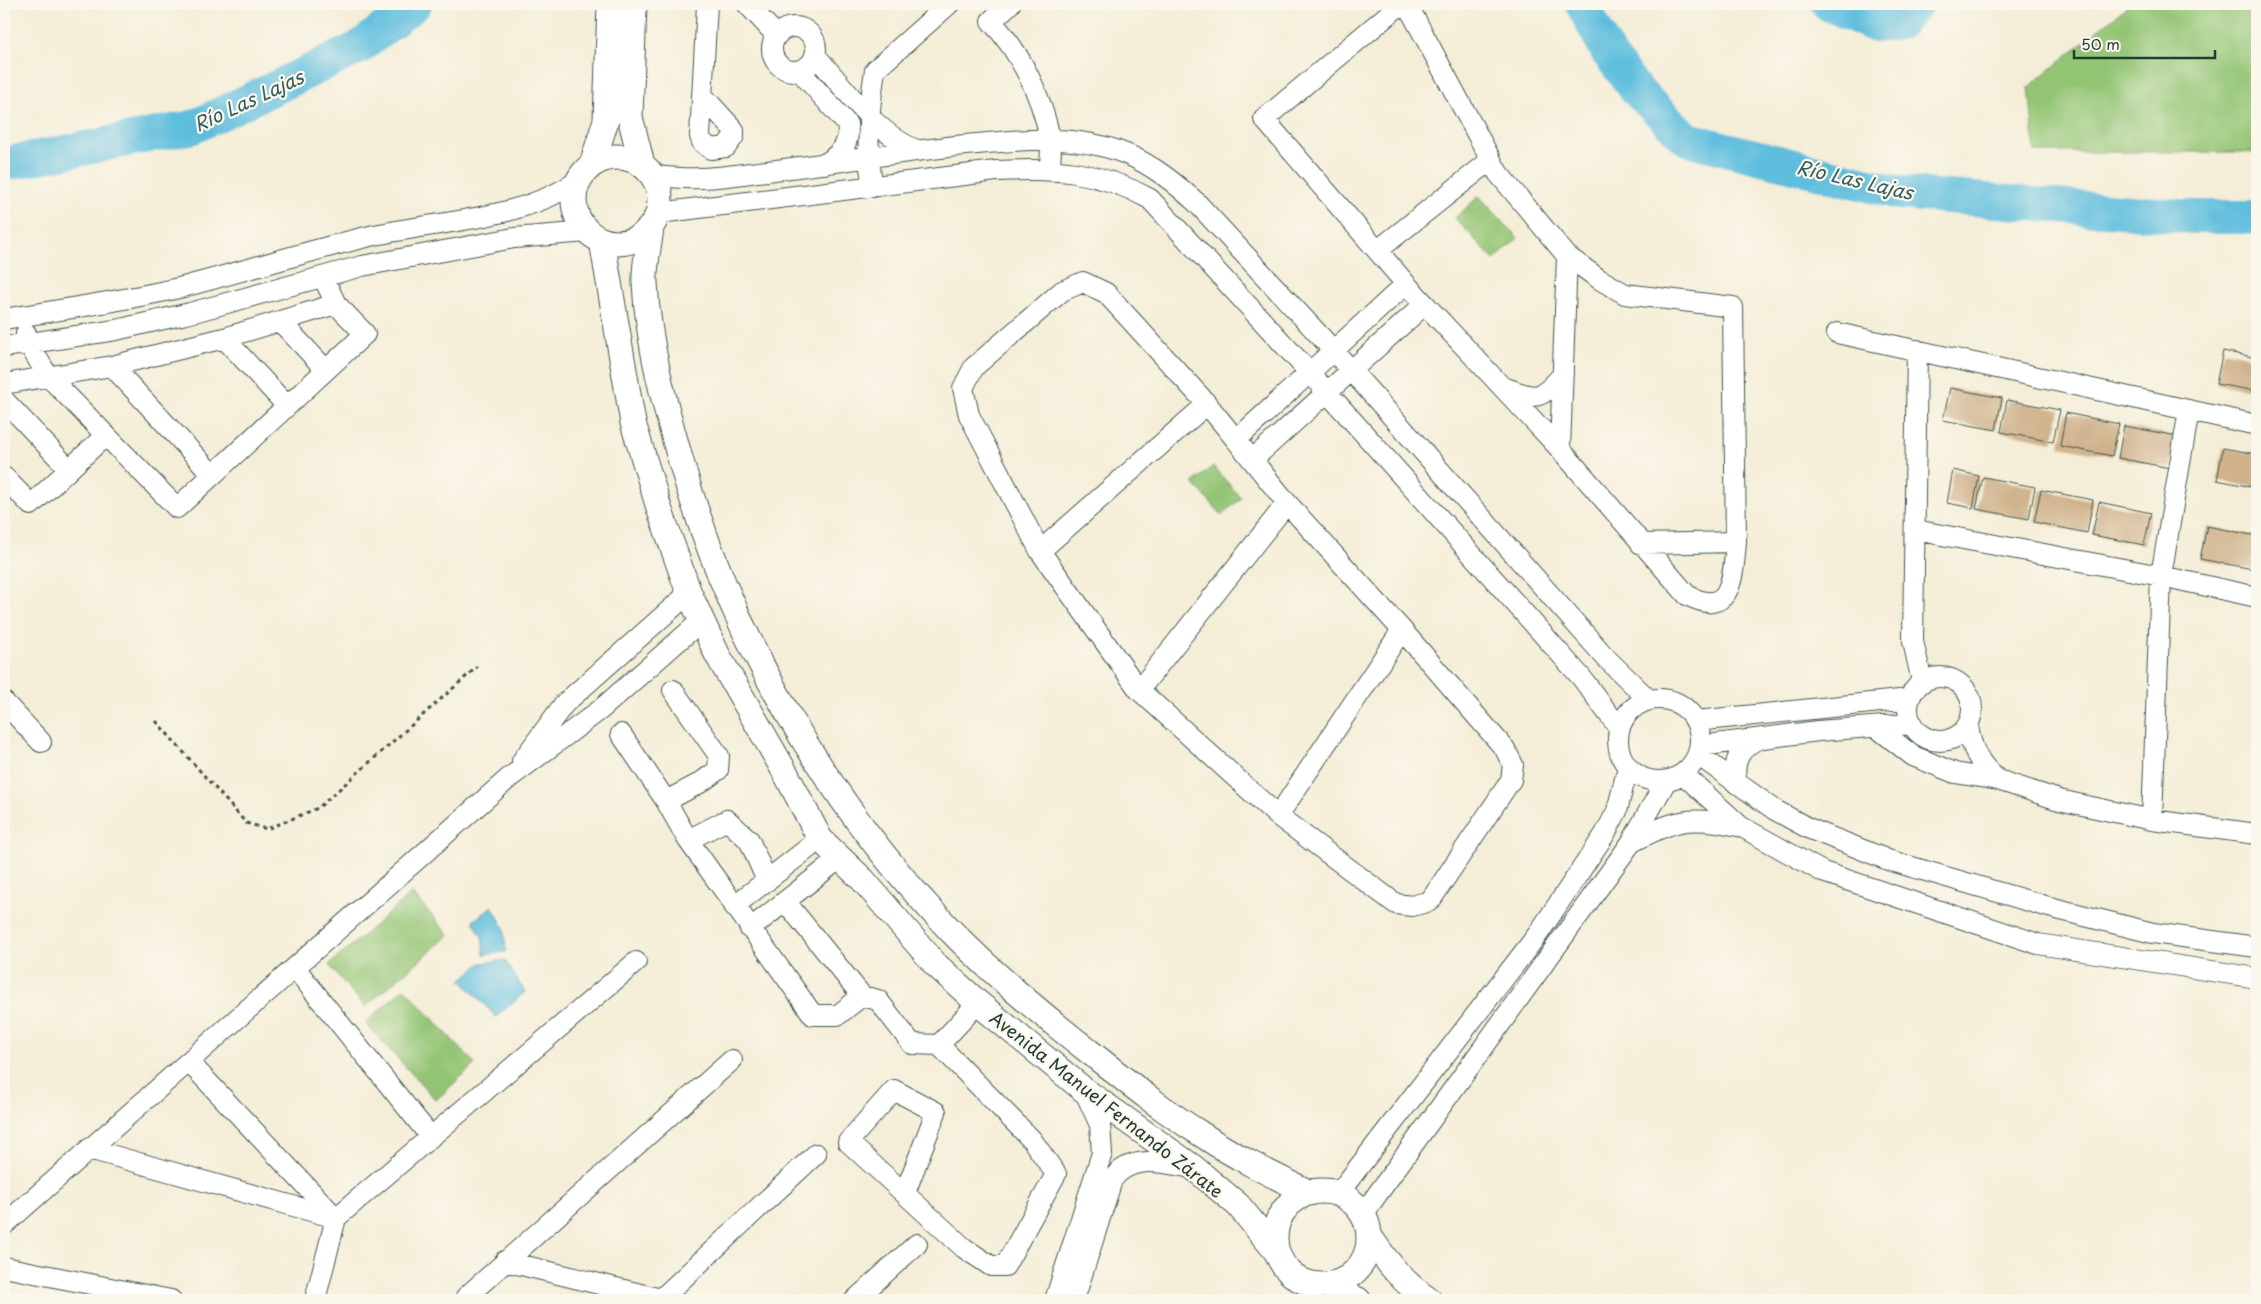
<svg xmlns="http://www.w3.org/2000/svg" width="2261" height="1304" font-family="'Playpen Sans',sans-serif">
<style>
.green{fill:#93c473;stroke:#598054}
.water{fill:#5fbede;stroke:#3f7e89}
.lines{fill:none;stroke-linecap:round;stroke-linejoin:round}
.river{stroke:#5fbede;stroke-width:34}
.building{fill:#d0b28d}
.minor-casing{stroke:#3f574c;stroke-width:22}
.major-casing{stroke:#3f574c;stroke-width:27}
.path{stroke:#3f574c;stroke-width:3;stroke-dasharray:4 4;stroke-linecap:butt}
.minor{stroke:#fff;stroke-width:20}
.major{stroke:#fff;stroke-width:25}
.labels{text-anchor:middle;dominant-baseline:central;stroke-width:4.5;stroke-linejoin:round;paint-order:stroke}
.street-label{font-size:18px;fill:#1f3d34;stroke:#fbf7ec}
.water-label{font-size:19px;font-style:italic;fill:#2f5d5e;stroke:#fbf7ec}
</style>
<rect width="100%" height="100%" fill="#fbf7ec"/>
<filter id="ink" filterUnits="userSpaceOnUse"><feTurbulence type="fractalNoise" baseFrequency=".02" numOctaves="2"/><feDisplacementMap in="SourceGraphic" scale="10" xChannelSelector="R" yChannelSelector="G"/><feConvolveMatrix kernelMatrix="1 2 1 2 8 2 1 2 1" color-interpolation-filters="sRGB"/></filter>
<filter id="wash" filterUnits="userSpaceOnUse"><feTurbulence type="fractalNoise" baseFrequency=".0096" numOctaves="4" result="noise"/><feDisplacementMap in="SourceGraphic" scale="20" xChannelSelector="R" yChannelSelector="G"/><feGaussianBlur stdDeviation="1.12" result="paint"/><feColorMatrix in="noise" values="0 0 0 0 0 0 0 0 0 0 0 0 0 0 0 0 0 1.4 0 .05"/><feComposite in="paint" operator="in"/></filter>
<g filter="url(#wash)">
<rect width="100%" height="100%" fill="#f4edd7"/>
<path class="green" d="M2130 4H2257V152H2035L2029 87Z
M1479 196 1518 238 1494 260 1455 218Z
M1213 466 1241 498 1222 515 1193 483Z
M412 893 449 935 365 1007 329 965Z
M404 988 475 1064 436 1100 365 1023Z"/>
<path class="water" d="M492 906 504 928 506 952 484 955 482 937 473 921Z
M505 960 525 992 496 1017 461 980 481 963Z"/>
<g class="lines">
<path class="river" d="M1582 4 1608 53 1637 91 1687 139 1900 193 2192 217H2257
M1828 4 1876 26 1900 23 1916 4
M4 164 193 127 360 47 415 4"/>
</g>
<g id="blocks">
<path class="building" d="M2223 351 2257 358V391L2216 384Z
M1950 388 2002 398 1996 430 1943 420Z
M2007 400 2060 410 2053 442 2001 432Z
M2066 413 2119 424 2112 456 2060 446Z
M2124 426 2177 436 2170 468 2118 458Z
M2223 448 2257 454V488L2217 480Z
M1953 470 1979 476 1973 508 1947 503Z
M1983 477 2035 487 2029 519 1976 509Z
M2041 490 2093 500 2087 533 2034 522Z
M2099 502 2151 513 2144 545 2092 535Z
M2207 526 2257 536 2253 569 2200 559Z"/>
</g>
</g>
<g filter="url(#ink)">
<use href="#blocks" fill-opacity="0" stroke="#3f574c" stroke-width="1"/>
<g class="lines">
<g class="minor-casing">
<path id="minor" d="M747 4 776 35
M1010 4 991 21C1021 53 1041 95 1050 138 1052 148 1050 160 1050 170
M1401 4 1264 119 1406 284 1560 449 1687 595C1733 620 1733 574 1736 542L1733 307 1625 294 1599 279 1567 256 1498 173 1407 4
M772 49a22 22 0 1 1 44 0a22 22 0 1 1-44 0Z
M815 55C843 86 878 136 917 150
M799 70 847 124C851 144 841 153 825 164
M702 95 734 130V136L726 147 711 149 702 142 700 136 707 4
M654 176C669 177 684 179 699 178 722 178 745 173 767 171 833 163 899 152 966 145 1020 140 1074 133 1126 154 1153 165 1176 184 1197 203L1333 350 1607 659 1649 700
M873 187C865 146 869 111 875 70L949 4
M659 213 996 171C1056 168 1097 170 1150 199L1309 372 1581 677 1619 728
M1378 250 1491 160
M1083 282 1106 293 1207 404 1287 503 1402 630 1505 749 1513 765 1511 780 1430 901 1412 906 1396 904 1278 816 1139 690 1040 551 969 415 963 388 974 367 1062 291Z
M4 319C64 309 124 301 183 287 244 271 305 252 366 237 434 221 523 221 580 179
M280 321 326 370
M26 333 28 343 48 376 177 508 365 334 336 304 323 277
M1837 333 2257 425
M224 338 287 406
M4 347 116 330 190 313 362 266 514 238 587 232
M1917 350 1913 641 1922 682
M112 366 213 475
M4 384 112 366 224 338 336 304
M1506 388C1537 400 1541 400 1563 374
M4 400 69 469
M1236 440 1406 284
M1560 449 1567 256
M1252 460 1425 304
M4 477 31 505 106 435
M1915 530 2161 576 2257 597
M1641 544 1736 542
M1040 551 1207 404
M1908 709a32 32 0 1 1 64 0a32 32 0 1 1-64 0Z
M1139 690 1287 503
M1618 740a41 41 0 1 1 82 0a41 41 0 1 1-82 0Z
M4 702 41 742
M1696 721 1909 699
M1968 725C1971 749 1979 764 1998 780
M1876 727 1913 756 1955 773 1998 780 2059 800 2152 820 2257 834
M621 734 666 801 688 840 813 1015H838L862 996 878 1000 912 1044 939 1045 978 1003
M1700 746 1818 731 1911 724
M1698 755 1775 810 1808 828 1888 860 2049 907 2153 933 2257 947
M522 761 564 704 689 593
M1683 774 1740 826 1823 872 2038 944 2257 978
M1737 784C1732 763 1738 749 1758 739
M666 801 700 783 718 770 719 756 673 690
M1278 816 1402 630
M2152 820 2161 576 2189 410
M688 840 727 820 749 840 767 881
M1631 843C1673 820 1690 815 1738 826
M785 901 862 996
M734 906 820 839
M750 929 840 858
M295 968 430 1136
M189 1062 336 1218
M89 1149 336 1218
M905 1193 936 1112 894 1090 848 1142 964 1248 991 1266H1005L1056 1174 1032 1140 939 1045
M1338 1194 1538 934 1605 834 1617 811 1628 767
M1364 1216 1371 1203 1631 843 1666 781
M4 1225 509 778 600 710 701 621
M505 1261 665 1300
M4 1267 171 1300
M661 1299 816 1154
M315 1300 336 1218 636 962
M465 1300 466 1297 732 1060
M855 1300 917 1244
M1055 1300 1102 1153 1100 1125 1084 1090
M1074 1300 1112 1180C1130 1153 1165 1163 1192 1168"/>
</g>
<g class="major-casing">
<path id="major" d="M634 4 630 117 642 164
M574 200a43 43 0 1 1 86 0a43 43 0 1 1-86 0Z
M592 165 606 120 610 4
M651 228C649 246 644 265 645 283 648 344 665 406 682 465 731 636 827 804 952 932 996 977 1046 1018 1096 1057 1130 1084 1164 1111 1201 1134 1235 1157 1272 1175 1310 1193
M602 241 633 423 659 508 689 593 717 654 785 772 820 839 863 880 935 964 978 1003 1084 1090 1194 1168 1238 1205 1276 1251
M1275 1238a47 47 0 1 1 94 0a47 47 0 1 1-94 0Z
M1370 1237C1387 1262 1404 1284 1429 1300
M1327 1285 1358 1300"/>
</g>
<path class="path" d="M156 721 246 823 267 829 318 808 477 667"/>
<use href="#minor" class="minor"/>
<use href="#major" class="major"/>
</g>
</g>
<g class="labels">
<g class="street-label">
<text transform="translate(1107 1104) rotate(38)">Avenida Manuel Fernando Zárate</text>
</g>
<g class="water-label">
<text transform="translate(248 100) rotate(-25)">Río Las Lajas</text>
<text transform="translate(1855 179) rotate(13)">Río Las Lajas</text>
</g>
</g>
<rect width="2261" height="1304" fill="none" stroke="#fbf7ec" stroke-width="20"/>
<path d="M2074 50v8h141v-8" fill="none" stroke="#1f3d34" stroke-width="2.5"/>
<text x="2081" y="50" font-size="15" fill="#1f3d34" stroke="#fbf7ec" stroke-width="4" paint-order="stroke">50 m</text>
</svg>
